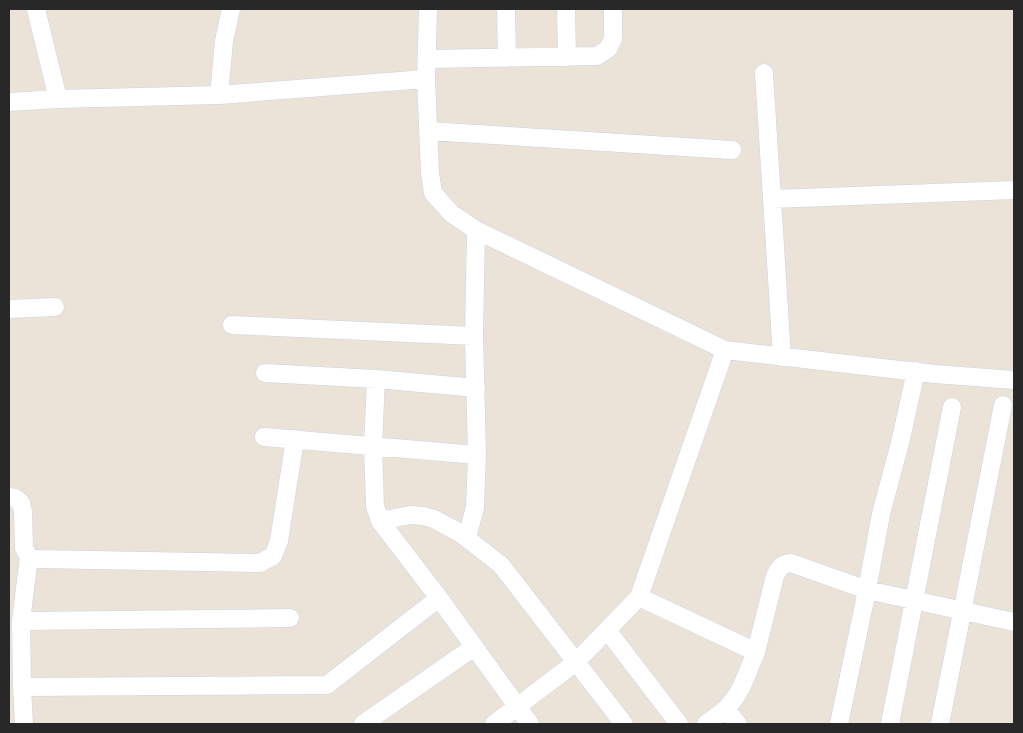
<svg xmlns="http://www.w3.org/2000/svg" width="1023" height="733" font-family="Inter,sans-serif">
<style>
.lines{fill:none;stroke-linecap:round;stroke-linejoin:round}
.minor-casing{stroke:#cdd2e2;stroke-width:19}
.minor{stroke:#fff;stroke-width:18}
</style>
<rect width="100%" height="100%" fill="#ece3d8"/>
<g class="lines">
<g class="minor-casing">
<path id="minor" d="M36 9 58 99
M428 9 426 79 430 173 433 193 452 214 476 230 725 350 935 374 1014 380
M506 9 507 58
M566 9 567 57
M427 59 597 56 608 49 613 39V9
M764 73 782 357
M219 95 224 41 231 9
M9 102 58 99 219 95 426 79
M429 131 732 150
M772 199 1014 190
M9 309 55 307
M232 325 474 336
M265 373 376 379 476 388
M376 379 373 446 375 506 380 521 439 598 530 724
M264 437 477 455
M9 497 15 498 21 503 23 512 24 548 29 557 38 559 260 563 273 556 279 541 295 439
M380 521 410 515 423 516 434 519 460 533 501 565 624 724
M467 538 475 507 477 455 474 336 476 230
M639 597 756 652
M21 621 290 618
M607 630 679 724
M22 687 327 685 439 598
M726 709 738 724
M24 724 22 687 21 621 29 557
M363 724 474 647
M494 724 576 662 639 597 725 350
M706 724 726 709 735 698 742 686 756 652 775 576C779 568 781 564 791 563L867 590 1014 622
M839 724 867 590 881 514 900 443 916 371
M890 724 952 407
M940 724 1003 405"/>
</g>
<use href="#minor" class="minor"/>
</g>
<rect width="1023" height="733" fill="none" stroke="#282828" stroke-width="20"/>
</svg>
